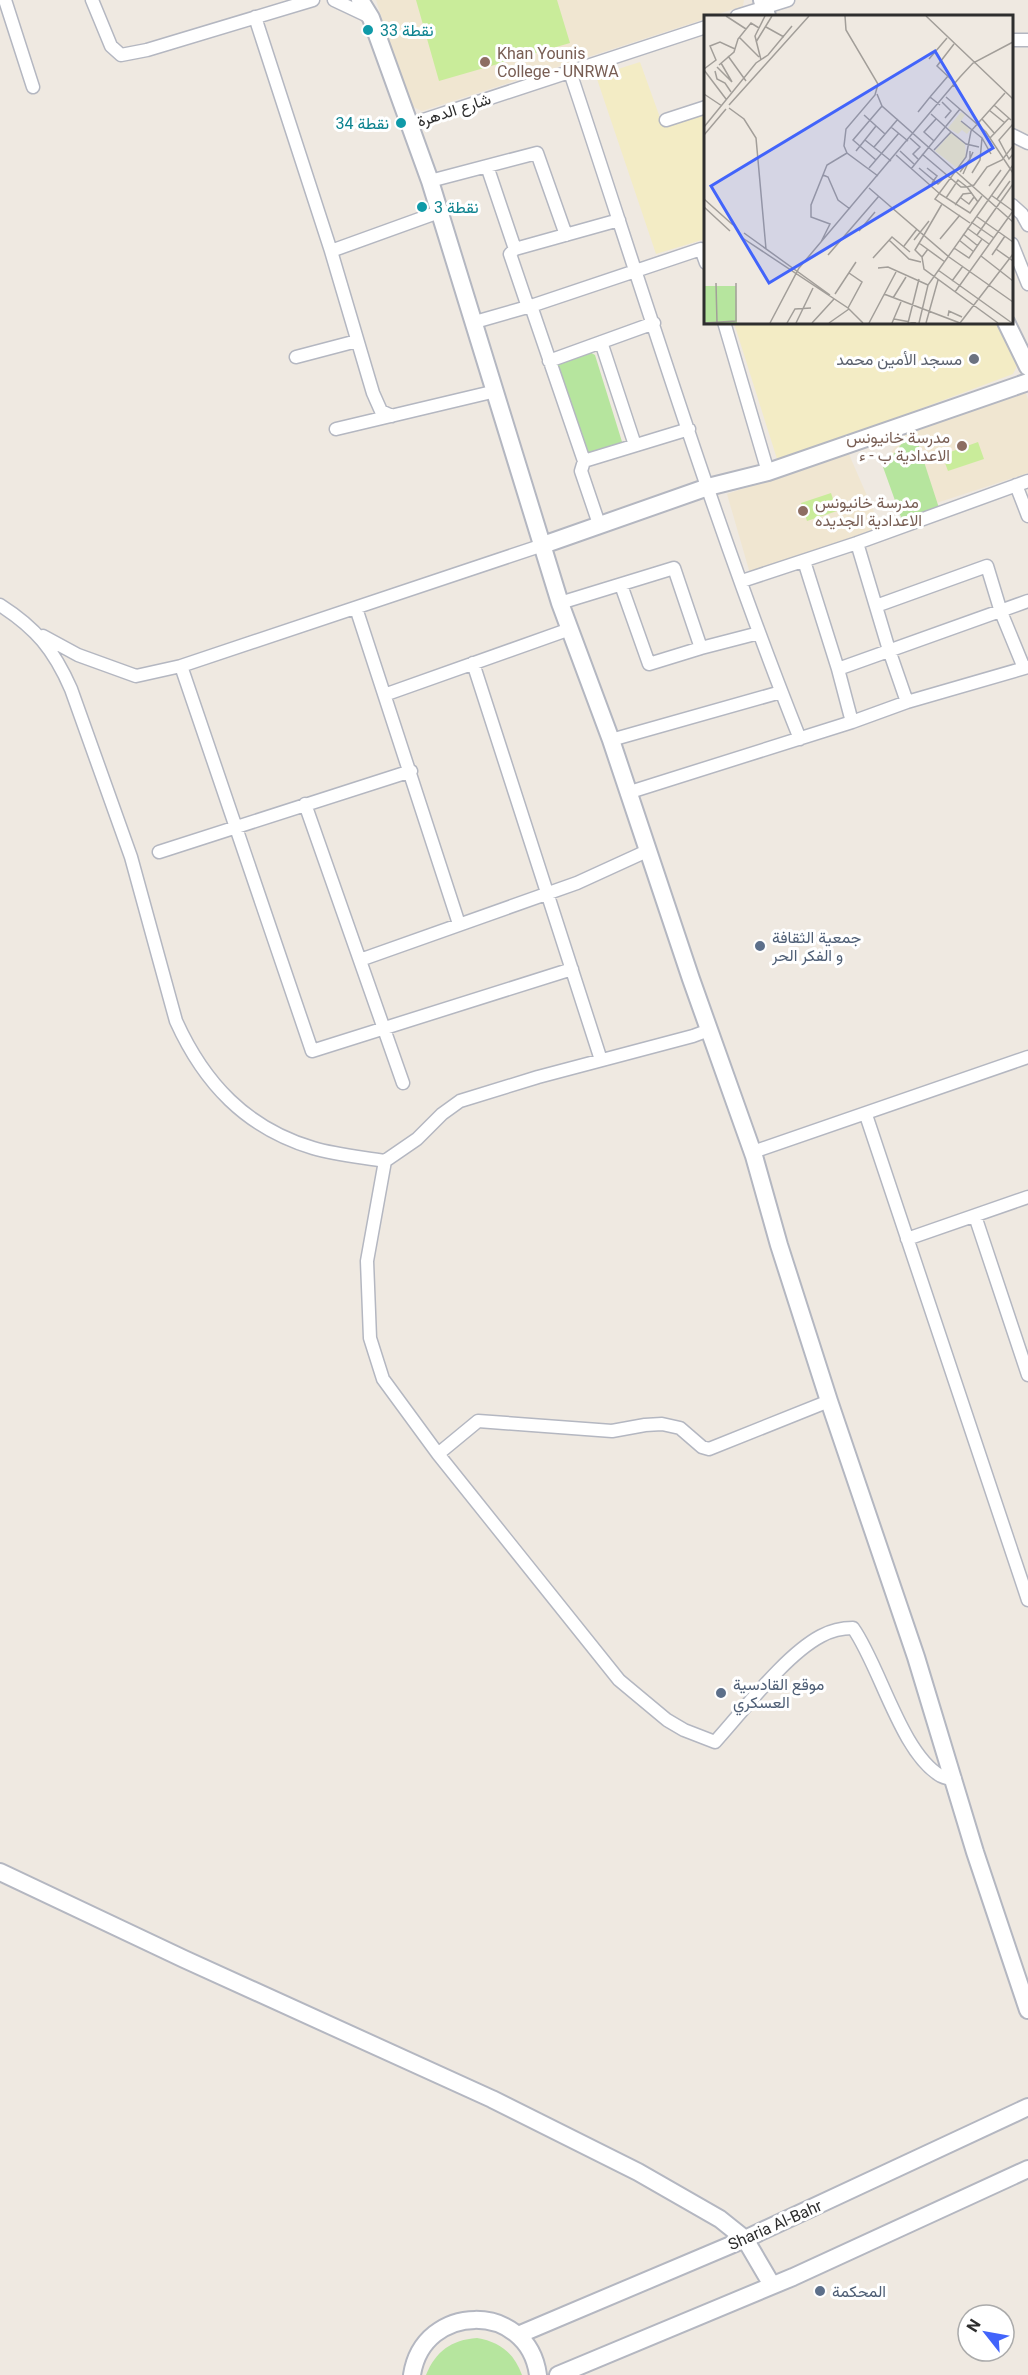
<svg xmlns="http://www.w3.org/2000/svg" width="1028" height="2375" font-family="Roboto,Vazirmatn,sans-serif">
<style>
.education{fill:#f0e6d1}
.green{fill:#b6e59e}
.sand{fill:#f3ecc5}
.pitch{fill:#c9ec9a}
.lines{fill:none;stroke-linecap:round;stroke-linejoin:round}
.street-casing{stroke:#b4b7c1;stroke-width:15}
.secondary-casing{stroke:#b4b7c1;stroke-width:20}
.street{stroke:#fff;stroke-width:12}
.secondary{stroke:#fff;stroke-width:16}
.culture-dot{fill:#0f9aa8;stroke:#fff;stroke-width:2}
.education-dot{fill:#8d6e63;stroke:#fff;stroke-width:2}
.worship-dot{fill:#6b7280;stroke:#fff;stroke-width:2}
.service-dot{fill:#5c6f8a;stroke:#fff;stroke-width:2}
.labels{text-anchor:middle;dominant-baseline:central;stroke-width:6;stroke-linejoin:round;paint-order:stroke}
.culture-label{font-size:16px;fill:#0d838f;stroke:#fff;text-anchor:start}
.education-label{font-size:16px;fill:#785e54;stroke:#fff;text-anchor:start}
.street-label{font-size:16px;fill:#2e2e2e;stroke:#fff}
.worship-label{font-size:16px;fill:#5b616d;stroke:#fff;text-anchor:end}
.service-label{font-size:16px;fill:#4e5e75;stroke:#fff;text-anchor:start}
.inset-road{fill:none;stroke:#a29e99;stroke-width:1.5}
.view{fill:#4264fb;fill-opacity:0.15;stroke:#4264fb;stroke-width:3}
.inset-edge{fill:none;stroke:#2e2e2e;stroke-width:3}
</style>
<rect width="100%" height="100%" fill="#efe9e1"/>
<path class="education" d="M376 0H744L743 6 712 16H706L705 19 422 111 409 105Z
M1026 393 1028 399V473L903 514 884 461 909 430Z
M848 452 881 528 751 577 727 494Z"/>
<path class="green" d="M588 351 595 355 623 445 588 458 556 364Z
M915 434 939 508 902 520 883 467 908 436Z
M477 2338C500 2342 514 2353 522 2375H426C436 2351 451 2340 477 2338Z"/>
<path class="sand" d="M640 62 663 126 705 110V239L656 254 596 76Z
M734 323H999L1018 364 1013 374 778 462Z"/>
<path class="pitch" d="M416 0H557L570 43 439 81Z
M978 442 984 459 948 471 942 455Z
M831 493 837 511 807 521 801 503Z"/>
<g class="lines">
<g class="street-casing">
<path id="street" d="M5 0 33 87
M92 0 111 46 121 55 147 50 313 0
M334 0 370 17
M737 16 788 0
M255 17 331 251
M1012 40H1028
M570 72C644 294 713 521 800 739
M666 120 706 107
M408 125 706 27
M1012 135 1028 143
M487 166 515 249 619 220
M430 181 537 153 566 235
M1012 205 1022 214 1028 225
M1012 244 1028 284
M515 249 510 254 528 307
M531 306 584 461 689 429
M475 322 531 306 701 249 706 263
M724 322 768 472
M601 342 635 445
M296 357 357 341
M549 361 654 323
M392 416 381 411 373 393 331 251 439 212
M336 429 496 391
M584 461 581 471 599 524
M1016 485 1028 516
M857 543 889 650 907 702
M804 561 838 669 852 722
M742 581 857 543 1028 481
M621 585 649 664 701 648
M560 603 674 568 701 648 759 633
M0 605C36 628 54 650 71 689L131 857 176 1021C204 1083 246 1128 313 1148 336 1155 361 1157 385 1161L417 1139 442 1114 460 1101 538 1077 693 1036 709 1030
M876 606 987 566 1001 612 1024 668
M356 608 459 924
M43 636 78 655 136 676 181 666 543 545
M473 663 601 1060
M181 666 312 1051 572 969
M838 669 1028 601
M387 694 570 629
M611 740 781 692
M627 793 852 722 907 702 1028 667
M305 804 403 1083
M159 852 411 771
M360 960 577 883 647 851
M867 1118 1028 1600
M753 1152 1028 1057
M385 1161 367 1261 370 1338 383 1379 438 1454 619 1680 667 1720 684 1730 715 1742C744 1710 785 1655 821 1636 832 1630 842 1628 853 1628 880 1666 901 1753 941 1776 945 1778 951 1779 955 1779
M975 1216 1028 1375
M907 1239 1028 1197
M438 1454 478 1421 612 1431 645 1425 662 1424 680 1428 702 1447 709 1449 829 1401"/>
</g>
<g class="secondary-casing">
<path id="secondary" d="M360 0 371 18 430 181 560 603 611 740 691 979 754 1156 779 1245 829 1401 916 1657 975 1852 1028 2010
M762 0 767 16
M1006 322 1028 367
M543 545 708 487 768 472 1028 382
M0 1872 184 1959 492 2099 638 2172 720 2219 745 2239 772 2285
M518 2335 745 2239 1028 2107
M412 2375C423 2302 528 2301 538 2375
M558 2375 793 2277 1028 2169"/>
</g>
<use href="#street" class="street"/>
<use href="#secondary" class="secondary"/>
</g>
<g class="culture-dot">
<circle cx="368" cy="30" r="6"/>
<circle cx="401" cy="123" r="6"/>
<circle cx="422" cy="207" r="6"/>
</g>
<g class="education-dot">
<circle cx="485" cy="62" r="6"/>
<circle cx="962" cy="446" r="6"/>
<circle cx="803" cy="511" r="6"/>
</g>
<circle class="worship-dot" cx="974" cy="359" r="6"/>
<g class="service-dot">
<circle cx="760" cy="946" r="6"/>
<circle cx="721" cy="1693" r="6"/>
<circle cx="820" cy="2291" r="6"/>
</g>
<g class="labels">
<g class="culture-label">
<text x="380" y="30">نقطة 33</text>
<text x="389" y="123" text-anchor="end">نقطة 34</text>
<text x="434" y="207">نقطة 3</text>
</g>
<g class="education-label">
<text x="497" y="53">Khan Younis<tspan x="497" dy="18">College - UNRWA</tspan></text>
<text x="950" y="437" text-anchor="end">مدرسة خانيونس<tspan x="950" dy="18">الاعدادية ب - ء</tspan></text>
<text x="815" y="502">مدرسة خانيونس<tspan x="815" dy="18">الاعدادية الجديده</tspan></text>
</g>
<g class="street-label">
<text transform="translate(454 110) rotate(-18)">شارع الدهرة</text>
<text transform="translate(775 2225) rotate(-24)">Sharia Al-Bahr</text>
</g>
<g class="worship-label">
<text x="962" y="359">مسجد الأمين محمد</text>
</g>
<g class="service-label">
<text x="772" y="937">جمعية الثقافة<tspan x="772" dy="18">و الفكر الحر</tspan></text>
<text x="733" y="1684">موقع القادسية<tspan x="733" dy="18">العسكري</tspan></text>
<text x="832" y="2291">المحكمة</text>
</g>
</g>
<g transform="translate(704 15)">
<rect width="309" height="309" fill="#efe9e1"/>
<path d="M0 271H32L33 308H0Z" fill="#b6e59e"/>
<path d="M257 97 261 100 257 106 267 114 263 119 258 115 254 119 244 113ZM247 118 261 129 262 142 253 153 231 136Z" fill="#f3ecc5"/>
<path class="inset-road" d="M22 1 42 14M141 1 142 15 174 69 171 80 142 114 140 131 143 138 174 161M222 1 309 84M62 12 80 22M35 22 55 42M52 27 68 1M250 29 233 51 249 66 250 72M24 41 42 66M225 44 243 23M57 45 51 21 61 1M17 48 28 67M15 50 30 37 34 24 47 8 55 13M13 52 28 67M0 54 12 45 6 31 16 27 31 34M0 55 22 84M11 56 13 64 21 68 27 77M0 79 18 91M173 79 178 91 309 207M226 82 244 61M242 82 282 117 309 158M238 87 247 96 241 103M25 90 105 1M290 90 307 105M25 93 40 104 52 123 62 234M285 95 301 108M214 97 226 82 236 90M227 99 247 117 230 135M160 100 181 119M278 104 291 119M257 106 278 123 287 139M309 109 295 125 305 144 309 139M0 112 52 48 64 40 88 11M187 112 204 126M247 117 262 129 275 132M0 120 22 94M206 123 216 132 209 139 214 144M286 123 305 103M161 125 187 146M230 126 220 117 232 104M170 132 194 104M152 136 172 111M196 136 210 149M218 139 257 172H263L274 187M192 140 236 179 266 198 278 181M172 145 149 125 178 91M165 153 195 118M215 153 234 169 243 160M223 153 233 161 228 168M207 154 256 94M256 157 266 144V136M268 158 276 145 278 123M259 159 269 137M119 160 124 162 134 185 146 194M285 171 297 155M165 173 245 242 309 287M287 180 309 196M242 183 254 165 263 172 270 170 283 152 298 145 309 131M257 183 265 189 270 182M0 184 29 210M293 184 306 166M251 190 259 179 268 178M0 192 26 216M272 201 309 227M267 207 290 223M266 208 231 184 262 142 267 116 301 78M263 213 285 229M155 216 171 197M40 218 126 280M259 219 274 231M220 220 238 189M273 220 309 169M37 222 144 293 159 308M236 224 256 200M185 225 205 244 217 247M210 225 225 206M255 225 270 237M117 227 126 209 107 202V190L123 150 143 138M215 228 241 247M200 231 213 214M250 233 265 243 278 224M224 234 218 242 220 254 294 308M292 234 309 246M124 240 175 181M288 240 301 221M277 241 309 266M218 242 211 235 220 220M169 243 188 222 206 237M174 253 184 252 224 270M234 255 308 308M248 266 259 251M12 268 13 308M251 277 309 196M131 279 152 247M180 279 256 308 309 239M189 283 202 262M144 293 158 267 145 258M244 301 245 296 258 302M190 304 212 308M0 308 32 306V268M66 308 95 253 256 62 269 48 309 27M83 308 91 294 107 293M92 308 109 273M108 308 130 284M125 308 145 294M165 308 192 257M188 308 197 287M204 308 215 264M215 308 224 270 309 150M222 308 234 265"/>
<path class="view" d="M231 36 289 133 65 268 7 171Z"/>
<rect width="309" height="309" class="inset-edge"/>
</g>
<g transform="translate(986 2333) rotate(301)"><circle r="28" fill="#ffffff" stroke="#ababab" stroke-width="1.5"/>
<path d="M0-4.5L10 22L0 15L-10 22Z" fill="#4264fb"/>
<text y="-9" font-size="16" font-weight="bold" text-anchor="middle" fill="#2e2e2e">N</text>
</g>
</svg>
